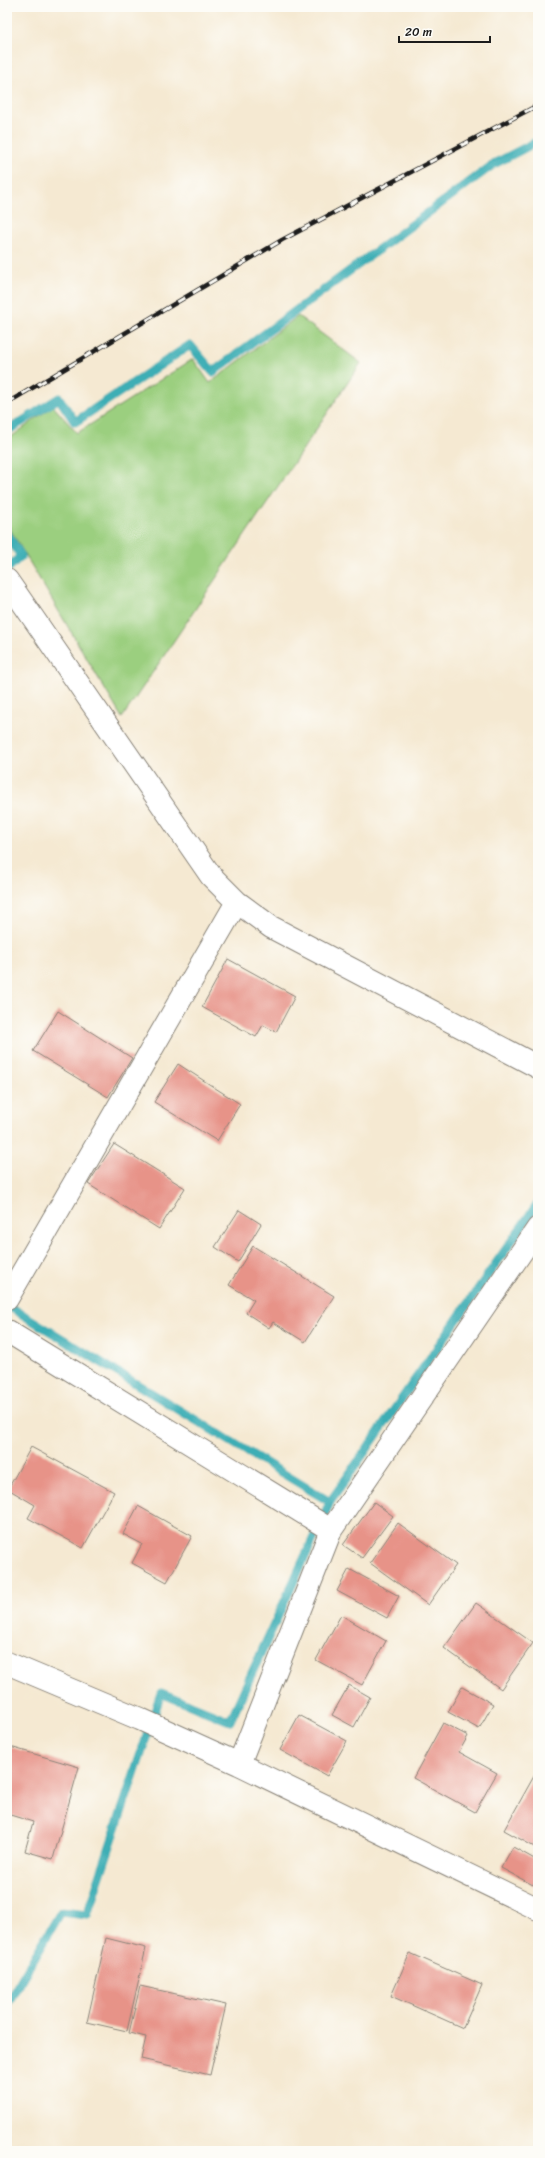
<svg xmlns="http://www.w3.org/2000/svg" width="545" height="2158" font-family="Sriracha,sans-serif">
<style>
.green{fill:#9bcf7f;stroke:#5c764e}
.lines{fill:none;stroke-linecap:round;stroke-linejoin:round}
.stream{stroke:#3daeb5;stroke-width:9}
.building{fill:#e79388}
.minor-casing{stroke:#888277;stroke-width:24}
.minor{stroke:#fff;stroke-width:22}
.rail-casing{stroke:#1c1c1c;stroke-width:4.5}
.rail{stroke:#fdfcf7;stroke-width:3;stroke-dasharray:9;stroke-linecap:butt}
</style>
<rect width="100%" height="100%" fill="#fdfcf7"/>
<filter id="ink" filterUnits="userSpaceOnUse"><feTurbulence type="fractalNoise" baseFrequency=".025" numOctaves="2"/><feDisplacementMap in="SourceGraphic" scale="8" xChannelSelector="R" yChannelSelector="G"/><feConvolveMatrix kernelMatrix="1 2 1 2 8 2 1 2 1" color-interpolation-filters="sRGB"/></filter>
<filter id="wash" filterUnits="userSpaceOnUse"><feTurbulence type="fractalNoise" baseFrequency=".012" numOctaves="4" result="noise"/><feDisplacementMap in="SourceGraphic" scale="16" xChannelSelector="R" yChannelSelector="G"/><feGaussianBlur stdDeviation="0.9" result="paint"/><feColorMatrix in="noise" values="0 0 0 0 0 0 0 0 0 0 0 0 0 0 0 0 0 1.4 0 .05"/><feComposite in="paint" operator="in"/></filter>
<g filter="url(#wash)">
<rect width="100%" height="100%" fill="#f5e9d2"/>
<path class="green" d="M298 316 361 363 122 718 7 524V440L53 406 77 433 193 359 210 383Z"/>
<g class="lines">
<path class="stream" d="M7 431 59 398 75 422 190 345 213 372 494 164 538 141
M7 534 21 556 7 569
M7 1305 330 1502
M7 2004 61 1912 87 1915 161 1693 230 1721 330 1502 538 1203"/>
</g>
<g id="blocks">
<path class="building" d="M228 959 295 996 276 1032 263 1025 256 1037 202 1007Z
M58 1011 132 1058 108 1097 33 1051Z
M178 1064 240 1104 217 1141 154 1102Z
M114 1144 185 1188 159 1229 88 1184Z
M239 1210 261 1224 238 1262 215 1247Z
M253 1246 334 1296 305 1342 273 1322 269 1328 246 1313 254 1300 229 1285Z
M31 1447 114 1492 83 1548 28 1518 35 1505 8 1489Z
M374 1502 393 1516 362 1558 343 1545Z
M138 1506 192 1536 167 1582 132 1563 142 1544 123 1534Z
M398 1523 456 1565 428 1605 370 1563Z
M349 1569 399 1596 387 1618 337 1591Z
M476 1603 533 1643 501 1689 444 1648Z
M341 1615 386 1641 362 1685 316 1660Z
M349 1685 370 1697 354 1727 332 1715Z
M462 1687 493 1704 479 1729 448 1712Z
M299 1715 347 1741 327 1776 280 1750Z
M443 1723 468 1736 459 1752 497 1773 475 1812 413 1778Z
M7 1746 79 1767 53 1859 25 1851 33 1822 7 1814Z
M538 1769V1849L504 1830Z
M513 1847 538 1861V1876L533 1885 501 1868Z
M106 1938 146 1948 127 2031 87 2022Z
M410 1953 482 1985 463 2028 391 1996Z
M140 1986 226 2005 210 2075 141 2059 146 2037 129 2033Z"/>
</g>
</g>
<g filter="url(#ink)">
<use href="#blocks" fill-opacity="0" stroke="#888277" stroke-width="1"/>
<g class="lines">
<g class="minor-casing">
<path id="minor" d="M7 580 211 876 237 902 271 927 538 1067
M7 1299 237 902
M7 1331 331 1530
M7 1663 140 1719 239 1764 538 1909
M239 1764 331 1530 538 1228"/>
</g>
<use href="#minor" class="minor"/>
<g class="rail-casing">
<path id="rail" d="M7 403 282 240 538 105"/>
</g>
<use href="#rail" class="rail"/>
</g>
</g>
<rect width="545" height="2158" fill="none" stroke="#fdfcf7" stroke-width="24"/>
<path d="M399 36v6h91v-6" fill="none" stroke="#1c1c1c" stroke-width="2"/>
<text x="405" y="36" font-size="12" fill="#1c1c1c" stroke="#fdfcf7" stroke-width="3" paint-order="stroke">20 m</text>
</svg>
